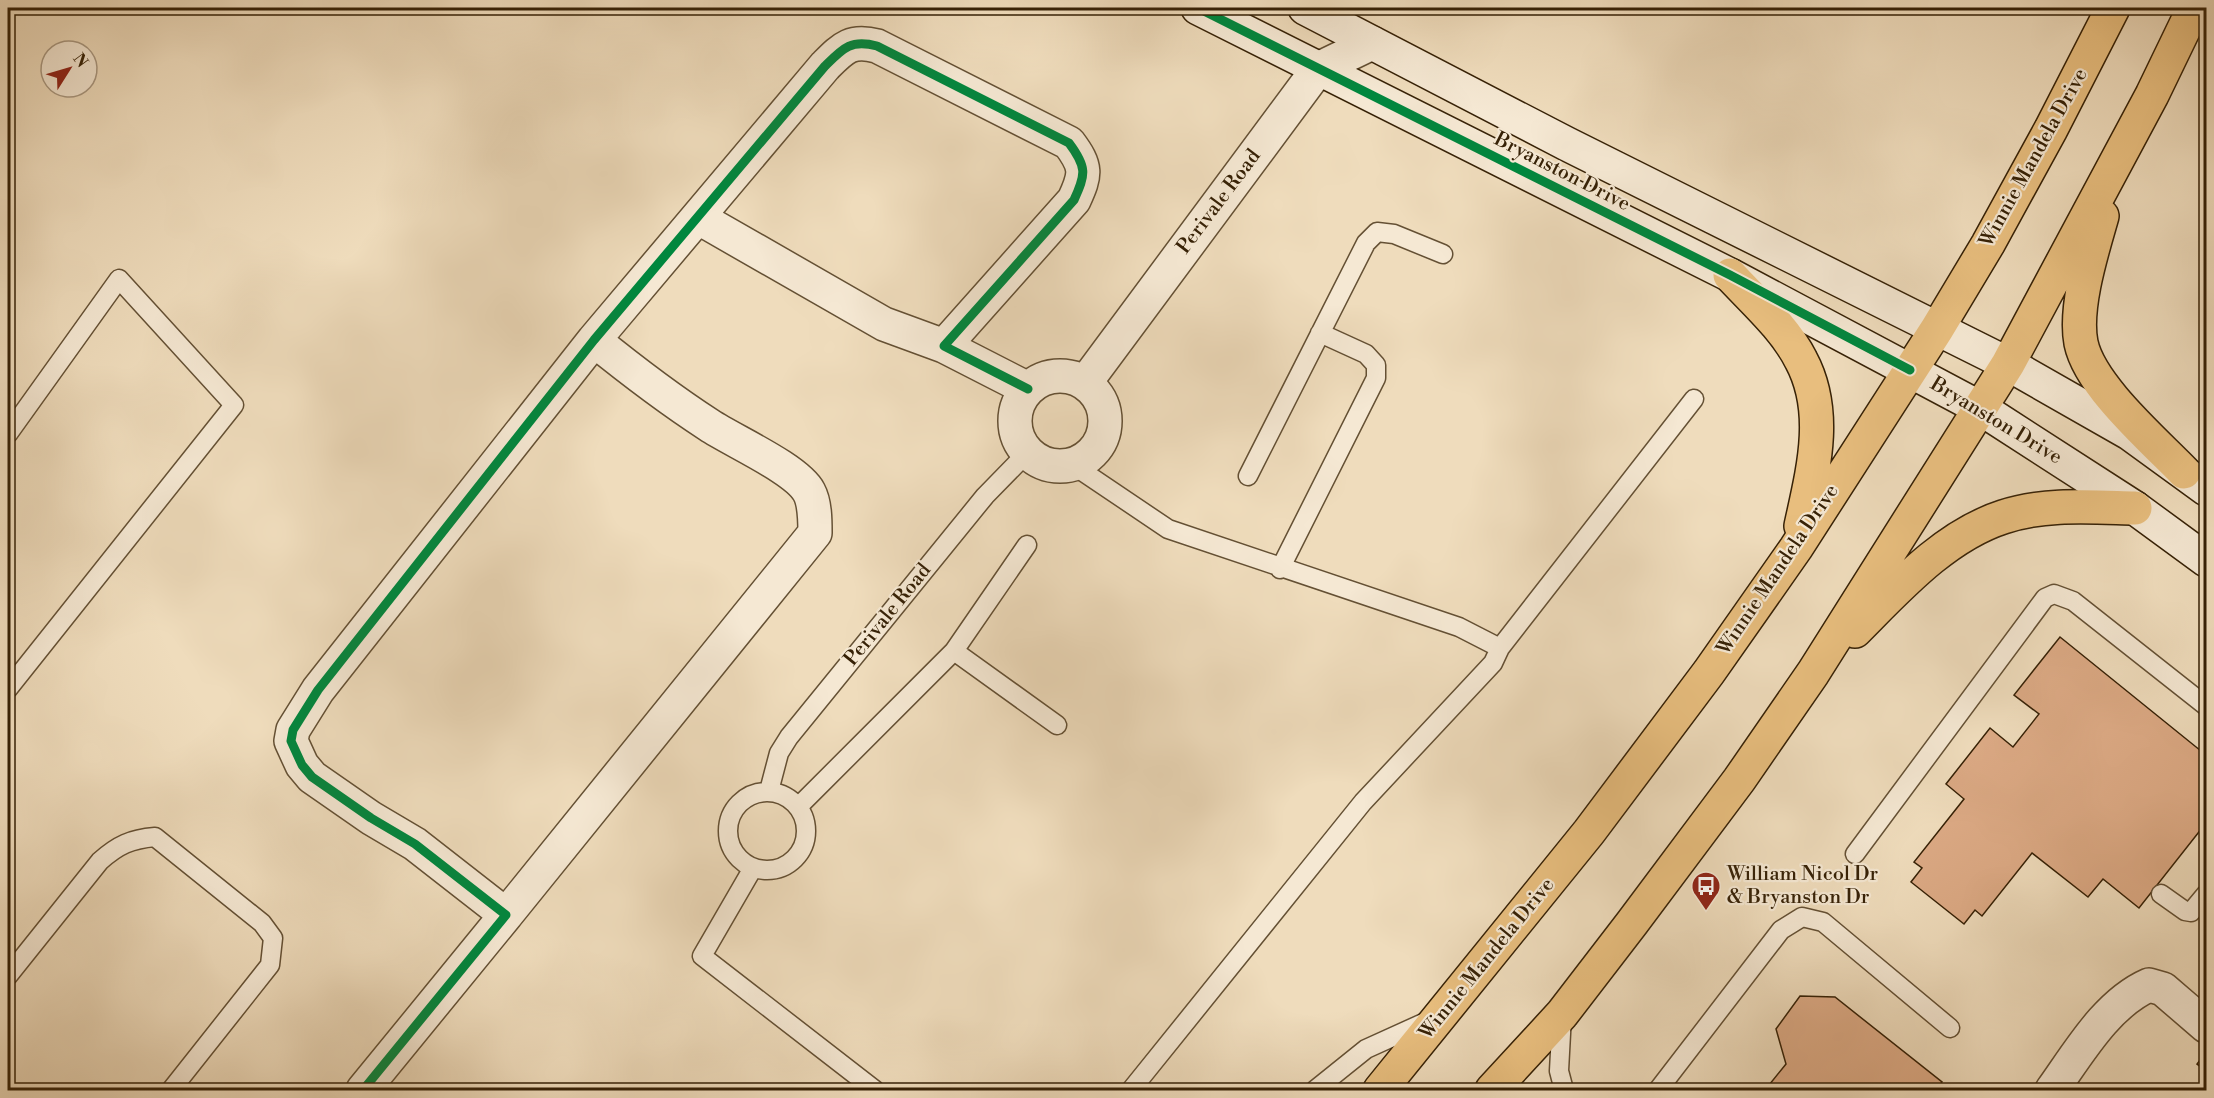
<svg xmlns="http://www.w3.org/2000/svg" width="2214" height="1098" font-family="'Libre Bodoni',serif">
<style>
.building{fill:#dcaa85;stroke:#362106;stroke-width:1.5}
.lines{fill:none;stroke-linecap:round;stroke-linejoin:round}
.lane-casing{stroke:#645034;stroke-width:21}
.street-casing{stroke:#645034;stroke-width:36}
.secondary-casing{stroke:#362106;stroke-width:36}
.primary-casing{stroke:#362106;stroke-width:36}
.lane{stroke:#f5e8d3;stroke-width:18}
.street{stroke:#f5e8d3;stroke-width:33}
.secondary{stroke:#f5e8d3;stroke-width:33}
.primary{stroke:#e8be7e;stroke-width:33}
.cycleway-casing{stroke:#f5e8d3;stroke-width:13}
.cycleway{stroke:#00873e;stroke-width:9}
.labels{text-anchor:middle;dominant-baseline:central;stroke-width:4.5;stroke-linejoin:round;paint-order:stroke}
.street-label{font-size:20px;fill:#362106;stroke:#f5e8d3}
.poi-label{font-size:20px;fill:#362106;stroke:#f5e8d3;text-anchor:start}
</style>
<rect width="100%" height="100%" fill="#efdcbc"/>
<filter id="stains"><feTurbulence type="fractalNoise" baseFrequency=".00333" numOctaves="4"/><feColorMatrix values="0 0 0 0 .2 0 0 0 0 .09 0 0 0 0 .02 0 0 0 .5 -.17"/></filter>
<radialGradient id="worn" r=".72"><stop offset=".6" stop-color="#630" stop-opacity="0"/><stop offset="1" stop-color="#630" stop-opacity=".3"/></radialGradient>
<path class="building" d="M2060 637 2206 755V823L2139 908 2103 879 2088 897 2032 853 1982 916 1975 910 1964 924 1911 882 1922 868 1914 862 1964 799 1946 784 1990 728 2013 747 2039 714 2014 695Z
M1800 996 1835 997 1942 1082 1936 1090H1765L1786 1064 1776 1029Z
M2206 1052V1071L2197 1064Z"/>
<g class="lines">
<g class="lane-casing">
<path id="lane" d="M8 434 119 279 234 405 8 689
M1073 465 1168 529 1459 627 1500 648 1493 663 1363 802 1131 1090
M1248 476 1366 243 1377 232 1394 234 1443 254
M1280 569 1376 378V365L1366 354 1320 333
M1500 648 1694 399
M954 651 1057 725
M769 791 779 753 789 737 985 496 1028 452
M728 831a39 39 0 1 1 78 0a39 39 0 1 1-78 0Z
M798 807 954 651 1027 545
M1855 854 2045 598 2054 594 2073 601 2206 706
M753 868 702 956 875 1090
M2161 894 2185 911 2191 912 2206 894
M8 976 100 861C118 845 131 839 155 837L262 923 273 938 270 965 171 1090
M1562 1015 1559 1071 1564 1090
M1315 1090 1366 1049 1430 1020
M1658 1090 1781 930 1802 917 1823 922 1950 1028"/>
</g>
<g class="street-casing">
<path id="street" d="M699 218 884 324 944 346
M1015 421a45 45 0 1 1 90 0a45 45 0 1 1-90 0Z
M1085 383 1318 69 1372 43
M506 915 815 533C815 520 815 503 809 492 797 469 733 441 709 425 669 399 631 370 594 340
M363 1090 506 915 415 844 371 818 312 777 302 765 291 741 293 730 318 690 594 340 825 66C843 48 851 39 877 46L1069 143C1087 167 1086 174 1074 200L944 346 1028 389
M2052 1090C2078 1054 2106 1004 2149 985L2163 989 2206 1026"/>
</g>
<g class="secondary-casing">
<path id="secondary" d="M1198 8 1730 275 1980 408 2135 508 2206 560
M1305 8 1567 144 2008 364 2129 433 2206 489"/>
</g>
<g class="primary-casing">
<path id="primary" d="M2102 216C2092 251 2074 307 2081 343 2090 386 2153 440 2184 472
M1730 275C1754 301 1785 328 1801 360 1829 412 1813 471 1801 526
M1855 631C1897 589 1944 536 2003 517 2045 503 2092 507 2135 508
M1380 1090 1589 832 1709 672 1796 548 1937 329 1988 244 2051 129 2113 8
M1492 1090 1562 1014 1632 923 1739 780 1813 673 2008 364 2152 95 2194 8"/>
</g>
<use href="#lane" class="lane"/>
<use href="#street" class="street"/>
<use href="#secondary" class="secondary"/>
<use href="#primary" class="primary"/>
<g class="cycleway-casing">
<path id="cycleway" d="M1198 8 1730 275 1910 370
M363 1090 506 915 415 844 371 818 312 777 302 765 291 741 293 730 318 690 594 340 825 66C843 48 851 39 877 46L1069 143C1087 167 1086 174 1074 200L944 346 1028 389"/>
</g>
<use href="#cycleway" class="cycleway"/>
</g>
<defs>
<g id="bus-pin" transform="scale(1.5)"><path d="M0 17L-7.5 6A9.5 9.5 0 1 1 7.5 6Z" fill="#8f2418" stroke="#f5e8d3"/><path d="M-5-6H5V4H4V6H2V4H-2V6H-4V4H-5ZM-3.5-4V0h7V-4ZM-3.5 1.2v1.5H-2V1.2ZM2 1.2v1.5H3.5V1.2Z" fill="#fff"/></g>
</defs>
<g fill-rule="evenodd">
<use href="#bus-pin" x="1706" y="886"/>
</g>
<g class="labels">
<g class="street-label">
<text transform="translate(2034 158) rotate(-61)">Winnie Mandela Drive</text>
<text transform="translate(1562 172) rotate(27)">Bryanston Drive</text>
<text transform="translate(1219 202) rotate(-53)">Perivale Road</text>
<text transform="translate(1996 421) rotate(31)">Bryanston Drive</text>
<text transform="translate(1778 570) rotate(-56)">Winnie Mandela Drive</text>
<text transform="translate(888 615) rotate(-51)">Perivale Road</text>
<text transform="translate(1487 959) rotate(-51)">Winnie Mandela Drive</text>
</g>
<g class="poi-label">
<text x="1727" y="874">William Nicol Dr<tspan x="1727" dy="23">&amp; Bryanston Dr</tspan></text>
</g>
</g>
<rect width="2214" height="1098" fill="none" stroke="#efdcbc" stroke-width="30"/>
<rect x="9" y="9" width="2196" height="1080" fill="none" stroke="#362106" stroke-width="3"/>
<rect x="15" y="15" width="2184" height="1068" fill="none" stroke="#362106" stroke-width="1.5"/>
<g transform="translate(69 69) rotate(53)"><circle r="28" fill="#f5e8d3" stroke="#a99881" stroke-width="1.5"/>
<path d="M0-4.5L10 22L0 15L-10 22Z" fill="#8f2418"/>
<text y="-9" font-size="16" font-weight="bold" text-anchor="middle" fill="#362106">N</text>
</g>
<rect width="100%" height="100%" filter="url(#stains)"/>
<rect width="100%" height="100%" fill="url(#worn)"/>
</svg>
